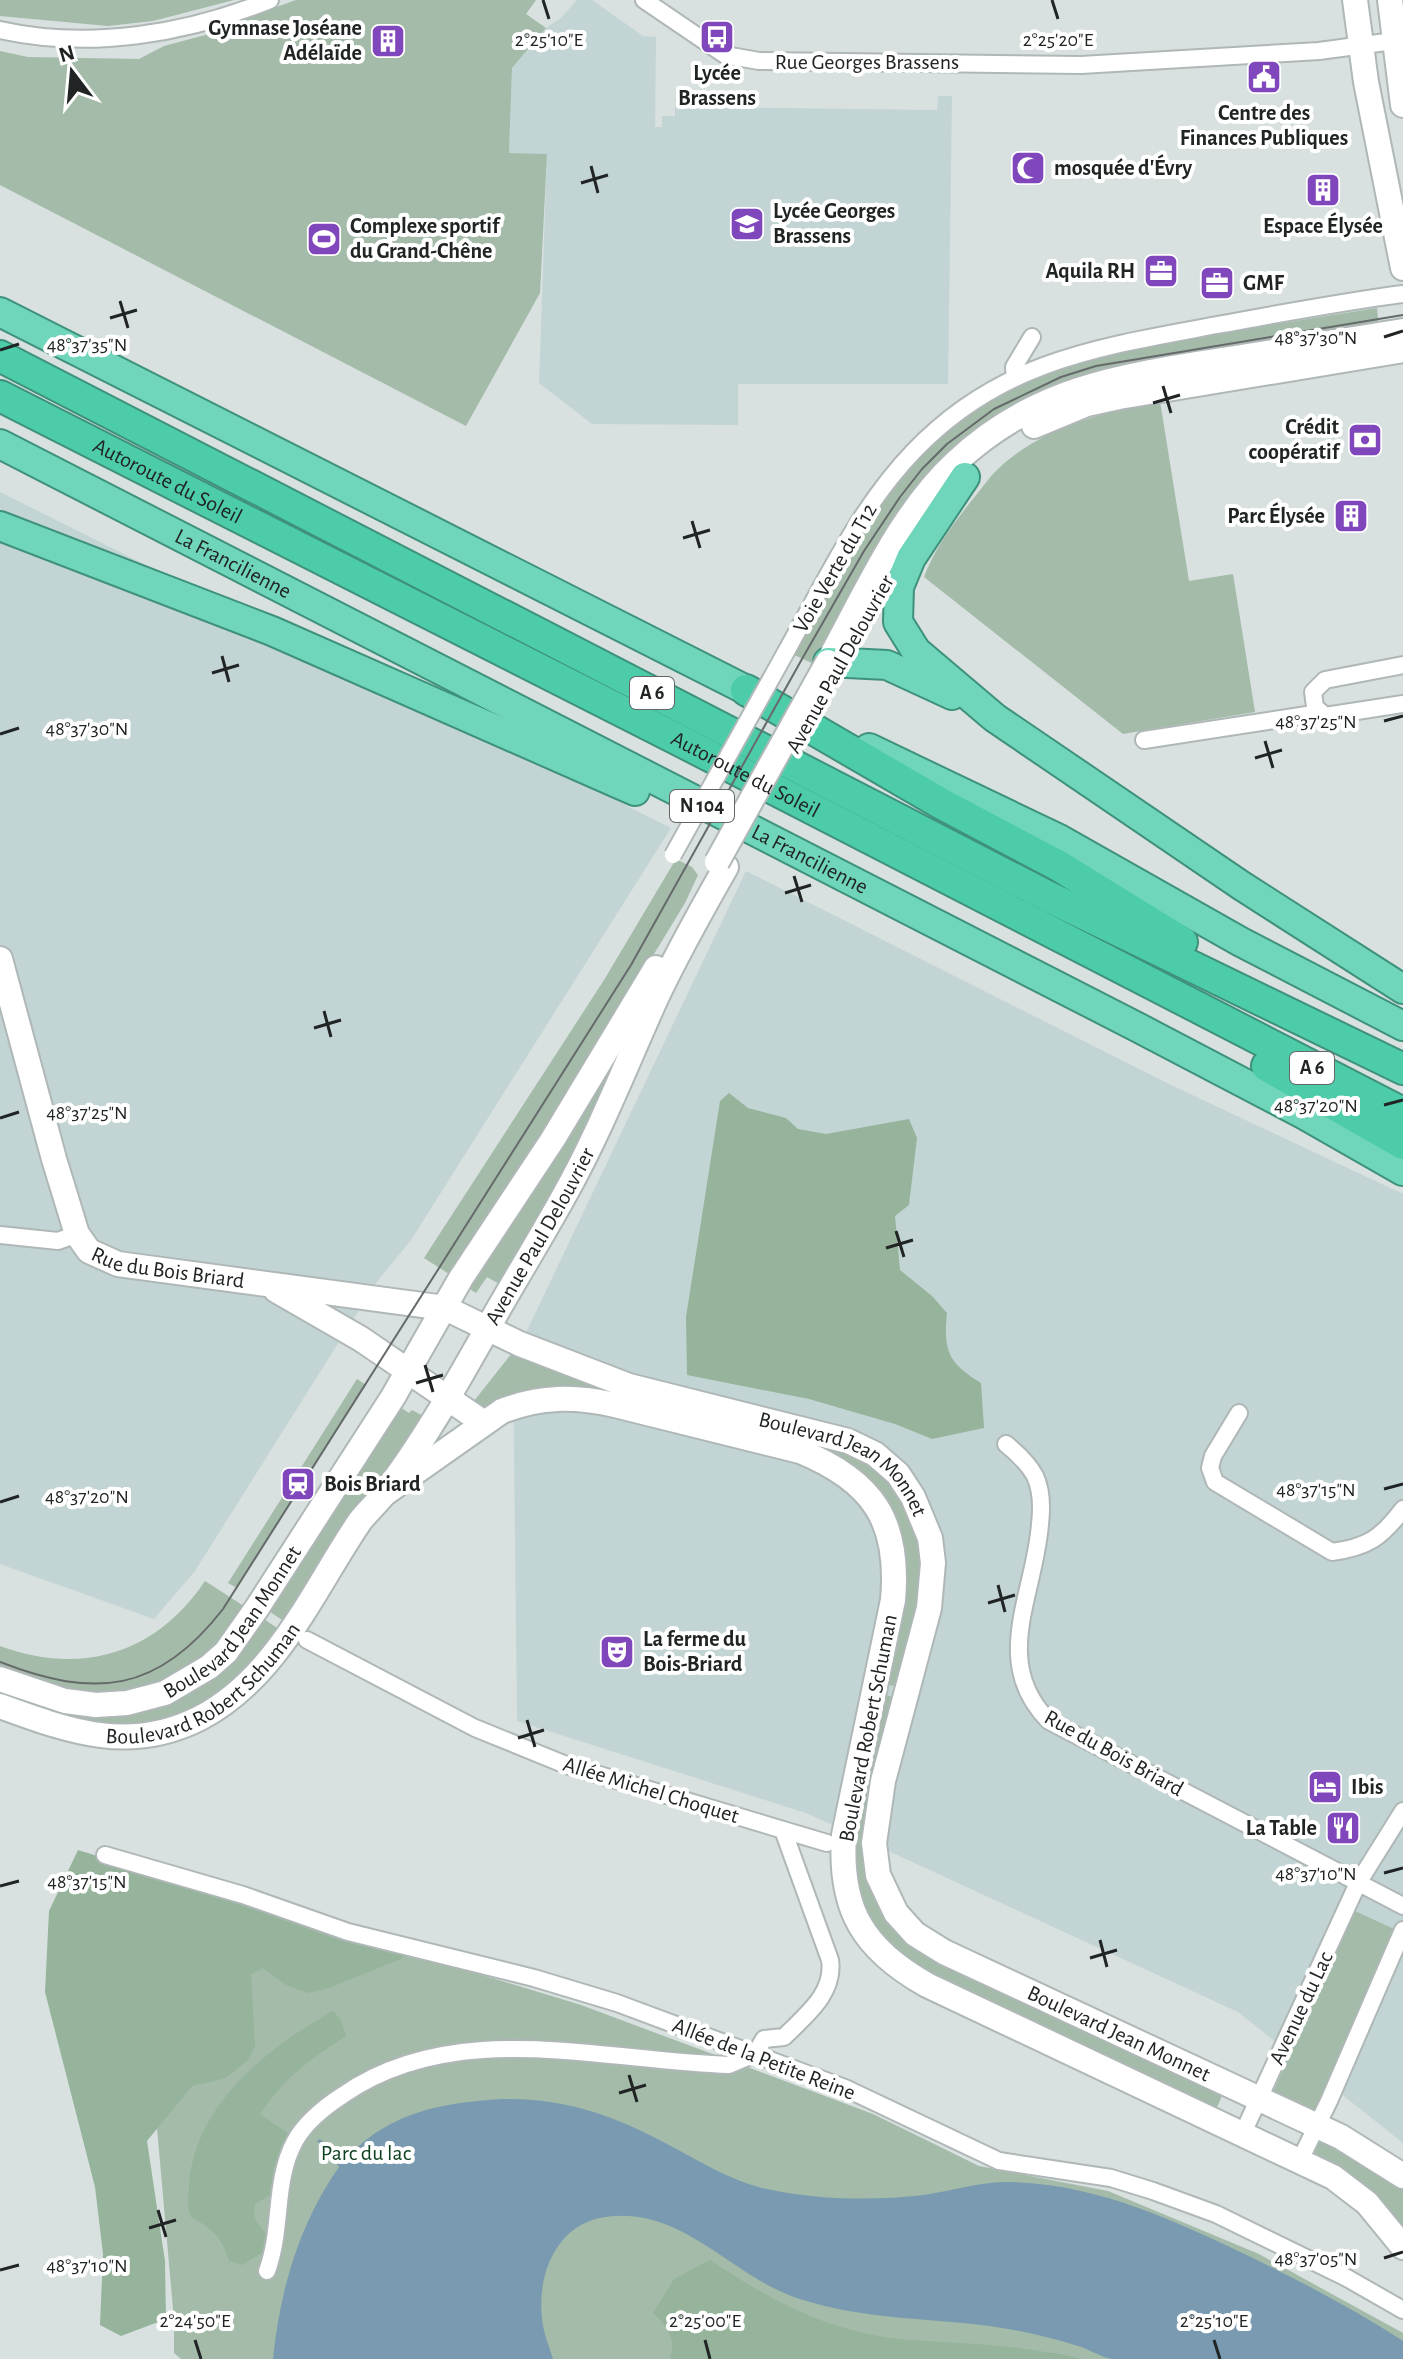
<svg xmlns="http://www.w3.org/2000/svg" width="1403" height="2359" font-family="'Alegreya Sans',sans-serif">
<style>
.built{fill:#c3d4d4}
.green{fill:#a3bba8}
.forest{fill:#95b49b}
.water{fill:#799ab0}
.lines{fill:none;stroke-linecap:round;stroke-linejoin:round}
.minor-casing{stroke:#afb7b7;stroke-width:20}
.secondary-casing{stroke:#afb7b7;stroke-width:28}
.trunk-casing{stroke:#3e917b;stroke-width:32}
.motorway-casing{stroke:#3e917b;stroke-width:34}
.minor{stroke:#fff;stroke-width:16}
.secondary{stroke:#fff;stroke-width:24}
.trunk{stroke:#70d6bb;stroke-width:28}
.motorway{stroke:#4dccaa;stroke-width:30}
.tram{stroke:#656a6a;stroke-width:2}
.minor-bridge-casing{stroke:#afb7b7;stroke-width:20;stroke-linecap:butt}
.secondary-bridge-casing{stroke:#afb7b7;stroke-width:28;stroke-linecap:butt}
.minor-bridge{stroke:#fff;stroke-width:16}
.secondary-bridge{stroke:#fff;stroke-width:24}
.ticks{fill:none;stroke:#212424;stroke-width:3}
.labels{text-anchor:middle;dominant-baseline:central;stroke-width:8;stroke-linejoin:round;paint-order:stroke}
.shield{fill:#fff;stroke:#646666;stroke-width:2}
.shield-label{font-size:20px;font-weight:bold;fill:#212424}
.poi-label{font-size:22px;font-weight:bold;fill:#212424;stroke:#fff;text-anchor:start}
.street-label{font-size:22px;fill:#212424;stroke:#fff}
.park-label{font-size:22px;fill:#0b3f1e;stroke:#fff}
.ticks-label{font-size:20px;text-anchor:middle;fill:#212424;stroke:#fff;stroke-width:8;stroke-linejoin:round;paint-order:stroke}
</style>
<rect width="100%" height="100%" fill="#d8e0e0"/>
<path class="built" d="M577 0H592L643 36 656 37 655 127H662V116H675V89L699 90V106L705 107 937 110 938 96H952L948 384H738V425L592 424 539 383 547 155 509 153 512 68 546 28 561 18Z
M0 492 671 828 411 1240 376 1283 195 1571 154 1619 0 1564Z
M746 871 1169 1084 1403 1194V2143L1238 2012 806 1813 517 1721 513 1360Z"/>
<path class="green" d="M0 0H234L153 21 108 26 0 16Z
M296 0H536L526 14 546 28 512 68 509 153 547 154 540 293 466 426 0 185V51L28 57 139 59 164 46 239 26 249 17Z
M1377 308 1379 327 1015 409 816 665 790 653 871 514 903 469 973 407 1043 371 1125 348Z
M1160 401 1189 581 1233 574 1255 712 1123 734 924 577C934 551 948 531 965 509 974 498 983 486 992 475 1034 430 1102 412 1160 401Z
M676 859 692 867 698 875 685 903 499 1209 484 1218 449 1274 424 1258 604 980Z
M652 988 559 1194 503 1286 487 1277 476 1293 467 1287Z
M512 1353 590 1385 840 1449C882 1470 896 1484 914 1526 921 1543 927 1561 925 1580 921 1614 908 1653 900 1687L883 1684 882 1497 717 1423 500 1400 481 1408 470 1406Z
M357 1379 366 1385 237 1588 228 1583Z
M397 1405 409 1413 412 1410 425 1417 285 1622 266 1609Z
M205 1581 247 1608 213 1652 159 1685 99 1697 0 1672V1646C82 1676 156 1654 205 1581Z
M261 1617 280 1630 230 1687 179 1718 147 1725 88 1726 0 1697V1689L127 1715 158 1707 184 1697 208 1681Z
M881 1694 897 1698 866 1814 864 1839 889 1918 1224 2091 1215 2112 928 1974 898 1955 875 1929 859 1898 852 1853Z
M203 1890 581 2005 873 2114 979 2166 1108 2191 1259 2254 1403 2333V2359H181L174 2353V2320L149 2038Z
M1355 1911 1394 1929V1933L1315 2112 1274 2094V2090L1351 1915Z
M1323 2139 1403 2188V2238L1312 2155 1318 2141Z"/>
<path class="forest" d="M729 1093 748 1108 786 1118 798 1129 826 1134 909 1119 917 1138 909 1205 895 1216 900 1270 932 1296 947 1313C943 1352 949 1363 981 1383L984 1428 932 1439 895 1424 809 1399 687 1375 686 1317 720 1101Z
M78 1850 172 1879 414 1943 401 1959 329 1988 308 1993 286 1985 263 1968 251 1974 255 2046 249 2059 226 2078 192 2086 147 2141 165 2261 166 2319 121 2336 100 2325 103 2254 95 2187 45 1992 49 1911Z
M333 2011 341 2020 346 2036C308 2061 286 2076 260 2114L293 2137C280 2154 275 2173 272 2194L255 2204 254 2218 271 2241 261 2253 243 2265 229 2261C222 2238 212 2228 191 2217 187 2207 188 2198 189 2187 193 2106 268 2047 333 2011Z
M710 2260C775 2303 832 2334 911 2340 954 2343 996 2344 1039 2351 1052 2353 1068 2354 1080 2359H670C677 2340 667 2326 653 2313L674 2279Z"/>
<path class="water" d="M502 2099C566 2098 613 2115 669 2145 699 2161 728 2179 762 2188 814 2200 872 2201 924 2195 950 2191 976 2183 1002 2182 1092 2181 1176 2221 1255 2259 1306 2284 1355 2310 1403 2341V2359C1334 2359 1265 2359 1197 2359 1173 2359 1134 2359 1112 2359 1100 2357 1089 2349 1078 2346 1048 2337 1020 2330 989 2326 927 2318 863 2319 803 2300 731 2279 682 2202 600 2218 555 2227 537 2277 542 2318 543 2332 549 2346 553 2359H273C280 2290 299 2224 339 2167L331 2154 317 2141 320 2139 334 2154 342 2156 344 2153 348 2156C393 2111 441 2103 502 2099Z"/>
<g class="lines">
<g class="minor-casing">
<path id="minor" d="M644 0 725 55 759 61 1081 65 1319 51 1401 40
M0 30C90 50 186 34 270 0
M1015 378 1014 367 1032 337
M787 650C825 582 859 508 914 451 1001 360 1100 347 1217 325 1279 314 1341 302 1403 294
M1403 665 1325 680 1313 692 1315 707 1325 716 1403 704
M1144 740 1320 713
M0 1235 58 1241 77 1234
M1239 1413 1213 1456 1210 1468 1215 1482 1332 1552C1368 1547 1381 1538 1403 1509
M1006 1444C1017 1453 1028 1463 1035 1476 1042 1491 1042 1507 1040 1524 1035 1594 990 1662 1049 1721L1403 1906
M307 1640 475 1728 566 1765 827 1843
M105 1855 243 1895 348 1932 534 1978 617 2003 845 2088 999 2161 1111 2178 1153 2191 1216 2214 1347 2278 1403 2310
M1243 2133 1358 1883 1403 1811
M1300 2160 1329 2101 1403 1930
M267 2271C283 2228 273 2182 295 2141 305 2123 326 2106 343 2095 456 2017 602 2061 729 2065L755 2054 764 2039 784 2037C806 2015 835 1993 830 1960L783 1830"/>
</g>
<g class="secondary-casing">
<g id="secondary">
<path d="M1355 0 1366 82 1403 268"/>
<path d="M1390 0 1403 105"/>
<path d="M1034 426 1087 404 1119 397 1403 350"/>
<path d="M828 662C864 597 900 514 955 463 1037 385 1128 375 1235 358 1291 349 1347 340 1403 331"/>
<path id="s1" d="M0 959 54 1159 77 1234 89 1251 118 1264 445 1308 520 1344 629 1386 848 1441 875 1454 898 1474 913 1497 930 1538 933 1563 929 1608 883 1781 874 1843 878 1875 896 1913 915 1934 944 1952 1341 2137 1403 2176"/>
<path d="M276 1290 361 1339 484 1423"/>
<path d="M384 1494 502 1411C541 1396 574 1396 615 1405L800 1451C873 1481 900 1521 893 1600L844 1835C839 1909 863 1949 927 1985L1333 2177 1367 2203 1403 2247"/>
<path id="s2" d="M0 1679 65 1701 96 1705 127 1703 165 1693 209 1667 226 1652 257 1608 393 1397 461 1278 553 1139 656 968"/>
<path id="s3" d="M0 1706C69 1731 129 1754 200 1718 278 1677 313 1590 360 1521 367 1512 377 1503 384 1494 426 1439 460 1377 494 1317 517 1276 542 1236 564 1196 600 1132 627 1062 657 996 678 952 702 909 726 867"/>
</g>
</g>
<g class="trunk-casing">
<g id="trunk">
<path d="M0 312 766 700"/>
<path id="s4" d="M0 444 1139 1028 1305 1115 1403 1171"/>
<path d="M965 477 911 558 899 587 898 622 916 651 995 718 1242 886 1403 989"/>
<path d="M0 526 272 631 635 791"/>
<path d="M828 662 887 665 952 695"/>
<path d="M869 748 1059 839 1241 942 1403 1026"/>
</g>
</g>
<g class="motorway-casing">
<g id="motorway">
<path d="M0 356 1049 897 1403 1069"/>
<path id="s5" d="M0 396 671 736 1403 1113"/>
<path d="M746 690 942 804 1059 866 1182 942"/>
<path d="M1267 1066 1403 1144"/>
</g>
</g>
<use href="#minor" class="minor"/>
<use href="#secondary" class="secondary"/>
<use href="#trunk" class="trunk"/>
<use href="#motorway" class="motorway"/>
<path class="tram" d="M0 1662C95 1699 158 1693 223 1609L631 965 802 659 864 551 900 497 922 469 947 444 994 409 1061 377 1096 366 1403 315"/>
<g class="minor-bridge-casing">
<path id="minor-bridge" d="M673 855 787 650"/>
</g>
<g class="secondary-bridge-casing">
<path id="secondary-bridge" d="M717 862 828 662"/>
</g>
<use href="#minor-bridge" class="minor-bridge"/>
<use href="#secondary-bridge" class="secondary-bridge"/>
</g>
<path class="ticks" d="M543 0 549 19M1052 0 1058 19M591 166 598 193M581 183 608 175M120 301 128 328M110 318 137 310M1384 337 1403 331M0 350 19 344M1163 386 1171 413M1153 403 1180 395M692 521 700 548M683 538 710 530M222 656 229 682M212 673 239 665M1384 721 1403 716M0 734 19 728M1265 741 1273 768M1255 758 1282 750M794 876 802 902M785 893 811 885M324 1011 331 1037M314 1028 341 1020M1384 1105 1403 1100M0 1118 19 1112M896 1231 904 1257M886 1248 913 1240M425 1365 433 1392M416 1383 443 1375M1384 1489 1403 1484M0 1502 19 1496M998 1585 1005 1612M988 1603 1015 1595M527 1720 535 1747M518 1738 544 1730M1384 1873 1403 1868M0 1886 19 1881M1100 1940 1107 1967M1090 1958 1117 1950M629 2075 637 2102M619 2093 646 2085M158 2210 166 2237M149 2228 176 2220M1384 2258 1403 2252M0 2270 19 2265M195 2340 201 2359M705 2340 710 2359M1214 2340 1220 2359"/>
<defs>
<g id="bus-square" transform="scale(1.8)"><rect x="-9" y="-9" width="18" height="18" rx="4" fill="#8046bc" stroke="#fff"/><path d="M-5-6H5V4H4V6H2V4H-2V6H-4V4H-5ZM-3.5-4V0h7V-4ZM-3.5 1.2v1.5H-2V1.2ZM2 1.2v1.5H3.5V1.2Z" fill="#fff"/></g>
<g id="building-square" transform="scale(1.8)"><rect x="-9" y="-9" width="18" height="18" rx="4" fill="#8046bc" stroke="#fff"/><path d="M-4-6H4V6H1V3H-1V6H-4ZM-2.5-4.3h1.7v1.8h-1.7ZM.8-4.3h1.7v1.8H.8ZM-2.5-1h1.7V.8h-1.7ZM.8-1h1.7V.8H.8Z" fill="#fff"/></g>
<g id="civic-square" transform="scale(1.8)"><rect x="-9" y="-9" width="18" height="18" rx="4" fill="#8046bc" stroke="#fff"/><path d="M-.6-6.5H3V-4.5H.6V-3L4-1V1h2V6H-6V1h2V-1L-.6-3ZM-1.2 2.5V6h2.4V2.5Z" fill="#fff"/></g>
<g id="mosque-square" transform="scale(1.8)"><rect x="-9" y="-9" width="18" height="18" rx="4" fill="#8046bc" stroke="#fff"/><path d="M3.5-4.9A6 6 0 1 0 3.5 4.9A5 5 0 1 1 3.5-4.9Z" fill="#fff"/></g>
<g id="school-square" transform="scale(1.8)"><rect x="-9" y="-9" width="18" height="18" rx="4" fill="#8046bc" stroke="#fff"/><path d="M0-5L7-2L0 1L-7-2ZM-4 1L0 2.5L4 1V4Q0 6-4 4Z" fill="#fff"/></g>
<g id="stadium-square" transform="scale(1.8)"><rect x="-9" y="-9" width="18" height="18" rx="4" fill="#8046bc" stroke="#fff"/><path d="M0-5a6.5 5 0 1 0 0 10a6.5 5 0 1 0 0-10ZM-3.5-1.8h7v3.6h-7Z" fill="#fff"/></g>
<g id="office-square" transform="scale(1.8)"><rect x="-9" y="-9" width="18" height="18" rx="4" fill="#8046bc" stroke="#fff"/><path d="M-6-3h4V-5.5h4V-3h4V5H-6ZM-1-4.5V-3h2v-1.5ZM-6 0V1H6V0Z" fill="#fff"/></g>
<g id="bank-square" transform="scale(1.8)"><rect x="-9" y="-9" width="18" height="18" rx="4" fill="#8046bc" stroke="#fff"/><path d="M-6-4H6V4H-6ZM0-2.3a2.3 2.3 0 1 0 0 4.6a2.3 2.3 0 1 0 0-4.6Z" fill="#fff"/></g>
<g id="station-square" transform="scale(1.8)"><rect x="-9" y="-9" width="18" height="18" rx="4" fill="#8046bc" stroke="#fff"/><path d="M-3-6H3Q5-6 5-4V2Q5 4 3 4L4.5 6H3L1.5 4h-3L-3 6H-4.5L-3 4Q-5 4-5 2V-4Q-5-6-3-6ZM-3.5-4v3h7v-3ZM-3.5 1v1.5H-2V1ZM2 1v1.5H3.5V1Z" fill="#fff"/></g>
<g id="theatre-square" transform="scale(1.8)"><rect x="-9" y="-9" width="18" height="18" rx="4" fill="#8046bc" stroke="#fff"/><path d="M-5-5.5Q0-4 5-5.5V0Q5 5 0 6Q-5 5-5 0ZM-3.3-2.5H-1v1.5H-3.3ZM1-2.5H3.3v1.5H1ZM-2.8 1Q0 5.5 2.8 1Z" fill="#fff"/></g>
<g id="hotel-square" transform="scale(1.8)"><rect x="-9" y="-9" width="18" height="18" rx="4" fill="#8046bc" stroke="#fff"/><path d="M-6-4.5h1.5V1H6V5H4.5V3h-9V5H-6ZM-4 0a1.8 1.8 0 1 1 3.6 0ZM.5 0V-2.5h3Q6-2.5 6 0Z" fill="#fff"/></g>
<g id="restaurant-square" transform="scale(1.8)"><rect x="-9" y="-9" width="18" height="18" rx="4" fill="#8046bc" stroke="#fff"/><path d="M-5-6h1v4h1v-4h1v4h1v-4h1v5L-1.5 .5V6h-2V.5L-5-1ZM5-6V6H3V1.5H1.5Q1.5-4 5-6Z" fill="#fff"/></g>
</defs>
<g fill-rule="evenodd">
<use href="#bus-square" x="717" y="37"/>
<use href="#building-square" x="388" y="41"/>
<use href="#civic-square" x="1264" y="77"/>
<use href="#mosque-square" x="1028" y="168"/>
<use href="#building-square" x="1323" y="190"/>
<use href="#school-square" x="747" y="224"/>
<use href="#stadium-square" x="324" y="239"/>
<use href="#office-square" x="1161" y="271"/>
<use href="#office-square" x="1217" y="283"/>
<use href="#bank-square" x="1365" y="440"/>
<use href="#building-square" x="1351" y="516"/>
<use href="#station-square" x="298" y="1484"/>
<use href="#theatre-square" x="617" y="1652"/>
<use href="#hotel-square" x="1325" y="1787"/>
<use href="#restaurant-square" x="1343" y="1828"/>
</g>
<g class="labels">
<g class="shield">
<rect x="630" y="677" width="44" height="32" rx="6"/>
<rect x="670" y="790" width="64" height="32" rx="6"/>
<rect x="1290" y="1052" width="44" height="32" rx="6"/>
</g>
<g class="shield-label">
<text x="652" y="693">A 6</text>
<text x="702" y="806">N 104</text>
<text x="1312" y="1068">A 6</text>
</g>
<g class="poi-label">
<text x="362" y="28" text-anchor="end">Gymnase Joséane<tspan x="362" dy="25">Adélaïde</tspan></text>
<text x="717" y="73" text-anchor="middle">Lycée<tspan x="717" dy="25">Brassens</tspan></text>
<text x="1264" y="113" text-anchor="middle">Centre des<tspan x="1264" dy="25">Finances Publiques</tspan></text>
<text x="1054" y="168">mosquée d'Évry</text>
<text x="773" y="211">Lycée Georges<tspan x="773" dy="25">Brassens</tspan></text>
<text x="350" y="226">Complexe sportif<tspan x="350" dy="25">du Grand-Chêne</tspan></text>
<text x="1323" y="226" text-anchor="middle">Espace Élysée</text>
<text x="1135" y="271" text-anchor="end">Aquila RH</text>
<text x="1243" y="283">GMF</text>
<text x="1339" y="427" text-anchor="end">Crédit<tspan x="1339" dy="25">coopératif</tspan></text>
<text x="1325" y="516" text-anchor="end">Parc Élysée</text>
<text x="324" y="1484">Bois Briard</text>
<text x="643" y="1639">La ferme du<tspan x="643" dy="25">Bois-Briard</tspan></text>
<text x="1351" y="1787">Ibis</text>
<text x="1317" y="1828" text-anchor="end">La Table</text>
</g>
<g class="street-label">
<text x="867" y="62">Rue Georges Brassens</text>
<text stroke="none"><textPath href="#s5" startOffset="188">Autoroute du Soleil</textPath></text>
<text stroke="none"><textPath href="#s4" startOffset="262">La Francilienne</textPath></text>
<text transform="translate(835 568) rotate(-60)">Voie Verte du T12</text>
<text transform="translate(840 664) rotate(-61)">Avenue Paul Delouvrier</text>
<text stroke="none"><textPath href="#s5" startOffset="836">Autoroute du Soleil</textPath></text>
<text stroke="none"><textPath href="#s4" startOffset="910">La Francilienne</textPath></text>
<text stroke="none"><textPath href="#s3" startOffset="802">Avenue Paul Delouvrier</textPath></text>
<text stroke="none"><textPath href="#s1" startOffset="388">Rue du Bois Briard</textPath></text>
<text stroke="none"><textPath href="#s1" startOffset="1102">Boulevard Jean Monnet</textPath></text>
<text stroke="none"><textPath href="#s2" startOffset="270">Boulevard Jean Monnet</textPath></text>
<text stroke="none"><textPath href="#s3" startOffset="226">Boulevard Robert Schuman</textPath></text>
<text transform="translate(868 1728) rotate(-79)">Boulevard Robert Schuman</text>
<text transform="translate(1114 1753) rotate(29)">Rue du Bois Briard</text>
<text transform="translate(651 1790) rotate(17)">Allée Michel Choquet</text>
<text transform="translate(1301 2008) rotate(-65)">Avenue du Lac</text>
<text stroke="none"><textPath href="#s1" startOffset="1868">Boulevard Jean Monnet</textPath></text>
<text transform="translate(764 2059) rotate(21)">Allée de la Petite Reine</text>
</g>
<g class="park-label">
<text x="366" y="2153">Parc du lac</text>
</g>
</g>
<g class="ticks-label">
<text x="549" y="46">2°25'10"E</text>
<text x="1058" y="46">2°25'20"E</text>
<text x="1316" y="344">48°37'30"N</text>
<text x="87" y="351">48°37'35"N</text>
<text x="1316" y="728">48°37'25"N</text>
<text x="87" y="735">48°37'30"N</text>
<text x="1316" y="1112">48°37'20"N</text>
<text x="87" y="1119">48°37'25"N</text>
<text x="1316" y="1496">48°37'15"N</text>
<text x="87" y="1503">48°37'20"N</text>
<text x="1316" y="1880">48°37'10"N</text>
<text x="87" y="1888">48°37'15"N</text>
<text x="1316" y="2265">48°37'05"N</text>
<text x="87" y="2272">48°37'10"N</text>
<text x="195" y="2327">2°24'50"E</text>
<text x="705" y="2327">2°25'00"E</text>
<text x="1214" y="2327">2°25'10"E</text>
</g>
<g transform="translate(72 72) rotate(344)" stroke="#ffffff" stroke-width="6" paint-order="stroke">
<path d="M0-6L14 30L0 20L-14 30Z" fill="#212424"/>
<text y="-12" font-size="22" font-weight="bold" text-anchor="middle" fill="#212424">N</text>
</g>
</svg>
